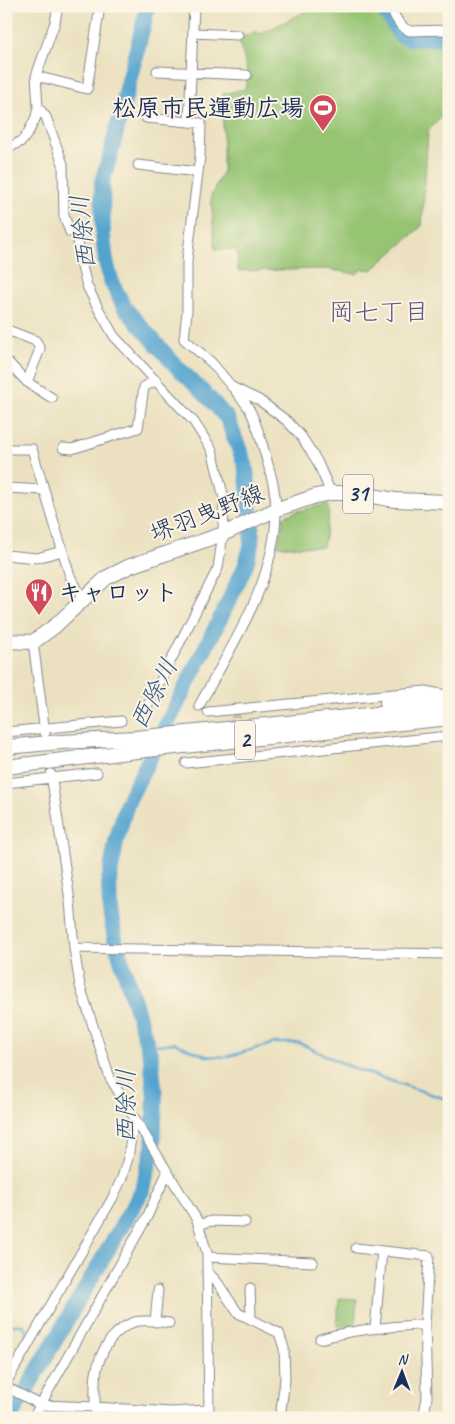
<svg xmlns="http://www.w3.org/2000/svg" width="455" height="1424" font-family="Caveat,'Klee One',sans-serif">
<style>
.green{fill:#96c473;stroke:#587a68}
.lines{fill:none;stroke-linecap:round;stroke-linejoin:round}
.stream{stroke:#55a4cf;stroke-width:2.5}
.river{stroke:#55a4cf;stroke-width:16}
.street-tunnel{stroke:#c1bdac;stroke-width:9;stroke-dasharray:9 4.5;stroke-linecap:butt}
.street-casing{stroke:#83888f;stroke-width:11}
.primary-casing{stroke:#83888f;stroke-width:16}
.street{stroke:#fff;stroke-width:9}
.primary{stroke:#fff;stroke-width:14}
.labels{text-anchor:middle;dominant-baseline:central;stroke-width:4;stroke-linejoin:round;paint-order:stroke}
.shield{fill:#fcf5e5;stroke:#5e6a86;stroke-width:1}
.shield-label{font-size:22px;font-weight:bold;fill:#1b2f5e}
.poi-label{font-size:24px;font-weight:bold;fill:#1b2f5e;stroke:#fcf5e5;text-anchor:end}
.street-label{font-size:24px;fill:#1b2f5e;stroke:#fcf5e5}
.water-label{font-size:25px;font-style:italic;fill:#2f5886;stroke:#fcf5e5}
.neighbourhood-label{font-size:25px;fill:#5f5782;stroke:#fcf5e5}
</style>
<rect width="100%" height="100%" fill="#fcf5e5"/>
<filter id="ink" filterUnits="userSpaceOnUse"><feTurbulence type="fractalNoise" baseFrequency=".02" numOctaves="2"/><feDisplacementMap in="SourceGraphic" scale="10" xChannelSelector="R" yChannelSelector="G"/><feConvolveMatrix kernelMatrix="1 2 1 2 8 2 1 2 1" color-interpolation-filters="sRGB"/></filter>
<filter id="wash" filterUnits="userSpaceOnUse"><feTurbulence type="fractalNoise" baseFrequency=".0096" numOctaves="4" result="noise"/><feDisplacementMap in="SourceGraphic" scale="20" xChannelSelector="R" yChannelSelector="G"/><feGaussianBlur stdDeviation="1.12" result="paint"/><feColorMatrix in="noise" values="0 0 0 0 0 0 0 0 0 0 0 0 0 0 0 0 0 1.4 0 .05"/><feComposite in="paint" operator="in"/></filter>
<g filter="url(#wash)">
<rect width="100%" height="100%" fill="#ebe1c0"/>
<path class="green" d="M313 6H377L397 36 405 41 449 43V109L428 131 422 226 372 270 363 269 356 274 327 269 238 271 237 250 215 249 211 196 223 171V94L245 89 248 75 239 39 256 31 260 34 311 9Z
M328 504 329 514 323 547 277 546 283 523 282 518 294 512Z
M339 1298 357 1299 355 1326H337Z"/>
<g class="lines">
<path class="stream" d="M147 1046 174 1043 206 1056 226 1057 275 1043H299L355 1069 449 1100
M6 1325H24L27 1336"/>
<path class="river" d="M380 6 389 17 400 35 410 38 449 39
M10 1418 142 1191 153 1148 155 1097 151 1057 116 943 110 911 109 881 116 842 127 803 221 617 245 567 251 547 252 531 248 484 245 464 227 418 209 398 175 365 124 307 112 283 106 262 103 236 102 182 110 156 148 6"/>
</g>
</g>
<g filter="url(#ink)">
<g class="lines">
<path class="street-tunnel" d="M235 709 241 758
M46 740 51 774"/>
<g class="street-casing">
<path id="street" d="M194 6 189 122 201 123 200 156 187 260V311L184 339 212 363 232 387 259 400 287 421 301 436 317 461 331 493
M389 6C396 16 397 26 410 31L449 30
M193 33 238 35
M157 71 247 75
M36 76 87 89 100 6
M38 107 46 117 63 164 64 216 70 232 77 231 80 259 87 286 98 308 114 336 194 422 212 450 224 498 223 534 218 568 146 709
M146 118 189 122
M6 149 22 141 28 133 36 117 38 107 36 76 55 22 58 6
M138 165 198 172
M6 336 10 331 36 341 40 349 27 382
M6 360 27 382 52 398
M63 448 72 449 138 428 144 387 156 380
M6 449H32L70 576 83 599
M6 488 44 490
M6 555 37 558 62 551
M33 642 45 733
M199 706C232 645 276 581 276 510 276 491 271 475 266 457 261 441 257 422 248 407 244 401 238 395 234 389
M208 712 425 691 441 694
M6 732 121 721
M186 763 449 736
M51 774 70 901 74 948 80 986 110 1078 197 1220 207 1253 209 1418
M6 783 97 773
M74 948 449 954
M198 1225 211 1221 245 1222
M356 1248 429 1256 425 1324 427 1398 423 1418
M207 1257 313 1262
M207 1271 217 1282 238 1313 279 1333 284 1348 285 1379 280 1418
M250 1288 251 1318
M155 1322 158 1290
M375 1328 382 1251
M320 1339C354 1329 389 1327 425 1324
M6 1383 112 1199 122 1178 128 1158 134 1118
M6 1387 41 1405 95 1407 171 1412 209 1410
M33 1418 147 1217 167 1173
M96 1418C94 1388 92 1365 110 1340 117 1332 124 1325 134 1322 145 1319 158 1322 169 1323"/>
</g>
<g class="primary-casing">
<path id="primary" d="M6 641 33 642 55 626 106 578 130 566 223 534 275 510 316 496 331 493H355L395 500 449 502
M387 703 449 697
M6 747 61 742 135 738 449 707
M6 767 128 752 449 718"/>
</g>
<use href="#street" class="street"/>
<use href="#primary" class="primary"/>
</g>
</g>
<defs>
<g id="stadium-pin" transform="scale(1.4375)"><path d="M0 17L-7.5 6A9.5 9.5 0 1 1 7.5 6Z" fill="#d1495b" stroke="#fcf5e5"/><path d="M0-5a6.5 5 0 1 0 0 10a6.5 5 0 1 0 0-10ZM-3.5-1.8h7v3.6h-7Z" fill="#fff"/></g>
<g id="restaurant-pin" transform="scale(1.4375)"><path d="M0 17L-7.5 6A9.5 9.5 0 1 1 7.5 6Z" fill="#d1495b" stroke="#fcf5e5"/><path d="M-5-6h1v4h1v-4h1v4h1v-4h1v5L-1.5 .5V6h-2V.5L-5-1ZM5-6V6H3V1.5H1.5Q1.5-4 5-6Z" fill="#fff"/></g>
</defs>
<g fill-rule="evenodd">
<use href="#stadium-pin" x="323" y="108"/>
<use href="#restaurant-pin" x="39" y="592"/>
</g>
<g class="labels">
<g class="shield">
<rect x="343" y="474.5" width="30" height="39" rx="4"/>
<rect x="235" y="720.5" width="20" height="39" rx="4"/>
</g>
<g class="shield-label">
<text x="358" y="494">31</text>
<text x="245" y="740">2</text>
</g>
<g class="poi-label">
<text x="304" y="108">松原市民運動広場</text>
<text x="58" y="592" text-anchor="start">キャロット</text>
</g>
<g class="street-label">
<text transform="translate(207 513) rotate(-21)">堺羽曳野線</text>
</g>
<g class="water-label">
<text transform="translate(83 232) rotate(-96)">西除川</text>
<text transform="translate(154 694) rotate(-63)">西除川</text>
<text transform="translate(126 1106) rotate(-90)">西除川</text>
</g>
<g class="neighbourhood-label">
<text x="379" y="312">岡七丁目</text>
</g>
</g>
<rect width="455" height="1424" fill="none" stroke="#fcf5e5" stroke-width="25"/>
<g transform="translate(402 1372) rotate(1)" stroke="#fcf5e5" stroke-width="4" paint-order="stroke">
<path d="M0-4L9 19L0 12L-9 19Z" fill="#1b2f5e"/>
<text y="-8" font-size="14" font-weight="bold" text-anchor="middle" fill="#1b2f5e">N</text>
</g>
</svg>
